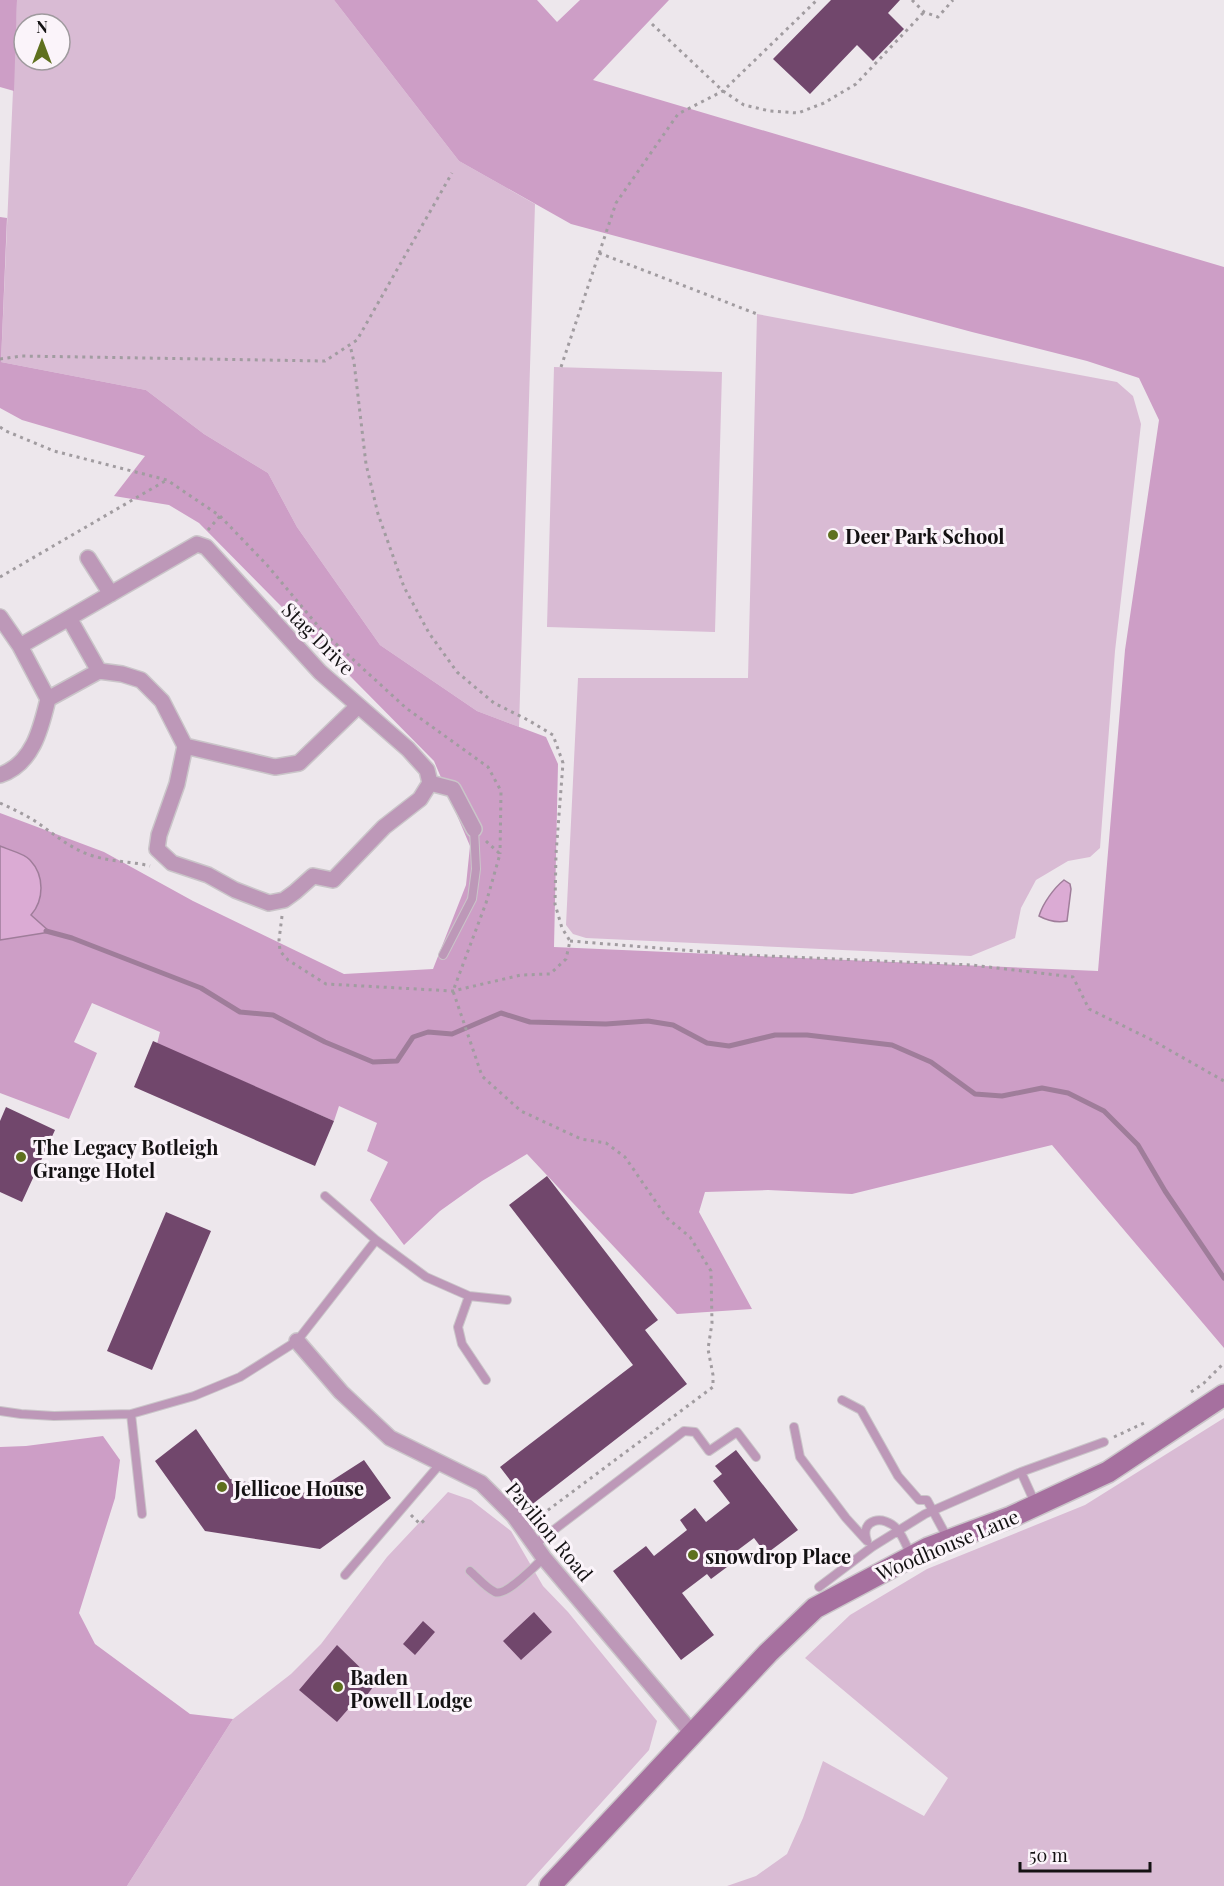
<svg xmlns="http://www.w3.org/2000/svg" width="1224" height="1886" font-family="'Playfair Display',serif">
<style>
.green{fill:#d9bbd4;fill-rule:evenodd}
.forest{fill:#cd9ec6}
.water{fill:#dbabd4;stroke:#9f7d9a;stroke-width:1.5}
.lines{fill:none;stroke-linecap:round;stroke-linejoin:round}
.stream{stroke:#9f7d9a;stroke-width:5}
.building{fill:#71476c}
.lane-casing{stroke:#cac5c9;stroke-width:10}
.street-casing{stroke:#cac5c9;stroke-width:18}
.secondary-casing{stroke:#cac5c9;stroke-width:24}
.path{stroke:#a19ca0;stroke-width:3;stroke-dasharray:3 4.5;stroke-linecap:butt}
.lane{stroke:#bd98b8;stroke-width:8}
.street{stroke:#bd98b8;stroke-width:15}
.secondary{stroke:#a6709f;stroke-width:21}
.poi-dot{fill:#5e701e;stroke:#fbf4fa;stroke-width:2}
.labels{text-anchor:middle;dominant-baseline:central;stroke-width:6;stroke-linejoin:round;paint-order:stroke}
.poi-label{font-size:20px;font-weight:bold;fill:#141213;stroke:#fbf4fa;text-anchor:start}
.street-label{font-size:20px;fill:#141213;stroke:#fbf4fa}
</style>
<rect width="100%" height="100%" fill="#ede7ec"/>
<path class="green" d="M17 0H334L459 161 535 204 519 727 477 711 380 645 297 527 268 473 204 434 146 390 1 362ZM24 24H60V60H24Z
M757 314 1117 382 1133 396 1141 424 1115 651 1100 848 1090 857 1068 861 1036 880 1021 908 1015 938 971 956 586 938 573 934 566 925 578 678H748Z
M554 367 722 372 715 632 547 627Z
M1224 1418V1886H727L756 1876 787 1854 803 1818 823 1761 924 1816 948 1778 805 1658 850 1615 927 1569 1085 1505Z
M448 1492 471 1500 511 1531 543 1586 568 1612 657 1721 649 1750 526 1886H127L233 1719 291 1674 321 1644 387 1557Z"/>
<path class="forest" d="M0 0H17L14 91 0 87Z
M334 0H537L557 22 580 0H669L593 80 1224 267V1348L1052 1145 852 1194 768 1190 705 1192 699 1212 752 1309 677 1314 527 1154 482 1181 440 1211 404 1245 370 1200 388 1162 367 1151 377 1123 339 1106 334 1121 157 1044 160 1032 92 1003 74 1042 97 1053 69 1119 0 1093V813L104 852 193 901 344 974 433 969 466 885 470 846 434 761 199 523 169 505 114 496 145 456 22 420 0 408V217L7 218 1 362 146 390 204 434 268 473 297 527 380 645 477 711 546 737 558 764 554 947 1098 971 1125 650 1159 420 1139 378 1087 361 972 332 571 224 459 161Z
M103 1436 120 1460 115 1498 79 1613 95 1644 190 1714 233 1719 127 1886H0V1447L26 1446Z"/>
<path class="water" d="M0 846C8 850 24 853 30 860 45 876 44 900 31 915L50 932 0 940Z
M1064 880 1070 884 1071 889 1067 921C1057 923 1048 921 1039 916 1043 903 1054 888 1064 880Z"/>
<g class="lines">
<path class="stream" d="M46 931 72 938 201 988 240 1012 273 1015 325 1042 373 1062 397 1061 413 1037 428 1032 452 1034 501 1013 530 1022 606 1024 648 1021 673 1025 707 1043 729 1046 775 1035H807L892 1045 931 1062 975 1094 1002 1096 1042 1088 1068 1093 1104 1111 1138 1145 1165 1191 1224 1278"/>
</g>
<path class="building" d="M831 0H900L888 13 904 29 873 61 857 45 810 94 773 59Z
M153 1041 334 1121 315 1166 134 1087Z
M6 1107 55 1130 22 1202 0 1192V1121Z
M547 1176 658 1320 645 1330 687 1384 530 1506 500 1467 633 1365 509 1205Z
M166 1212 211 1231 152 1370 107 1351Z
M196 1429 230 1479 311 1494 364 1460 391 1498 320 1549 205 1531 155 1461Z
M736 1450 798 1530 766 1554 754 1538 730 1556 735 1561 711 1579 707 1574 682 1593 714 1635 681 1660 613 1571 646 1546 654 1556 687 1530 680 1520 695 1508 706 1522 730 1503 713 1481 722 1474 715 1466Z
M534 1612 552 1632 521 1660 503 1641Z
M423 1621 435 1632 415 1655 403 1644Z
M337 1645 376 1683 361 1703 357 1699 337 1722 299 1690Z"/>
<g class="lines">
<g class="lane-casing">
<path id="lane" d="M443 955 472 899 476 869 474 829
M325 1196 376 1240 426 1277 469 1296 507 1300
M469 1296 458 1327 462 1344 486 1380
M842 1400 861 1410 898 1476 919 1500H927L948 1539
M0 1411 21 1414 54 1416 131 1414 194 1396 240 1377 297 1341 376 1240
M131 1414 142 1514
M794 1427 800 1457 846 1518 866 1540
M1021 1472 1035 1503
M867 1541C859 1519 884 1514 897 1529 903 1536 907 1547 911 1556
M534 1545 684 1431 695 1432 709 1451 737 1432 756 1457
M470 1571C477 1577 486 1588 495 1592 506 1597 535 1565 544 1558
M345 1575 440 1464
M819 1587 872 1547 925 1514 1021 1472 1104 1442"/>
</g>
<g class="street-casing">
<path id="street" d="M88 558 111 594
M0 617 20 646
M69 618 197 544 206 547 320 672 408 749 427 770 430 783 453 789 474 829
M69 618 99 671 48 699 20 646Z
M99 671 122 674 141 680 162 701 185 746 177 784 159 835 157 849 172 863 208 875 235 890 269 903 284 900 295 892 313 876 333 880 384 827 420 799 430 783
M185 746 275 767 299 763 358 706
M0 775C33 764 41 728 48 699
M297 1341 341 1392 390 1438 481 1483 514 1516 544 1558 692 1733"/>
</g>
<g class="secondary-casing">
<path id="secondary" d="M550 1886 768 1653 815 1608 928 1548 1011 1517 1108 1472 1224 1395"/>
</g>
<path class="path" d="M912 0 924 12 938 17 953 0
M652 24 723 91 744 105 770 111 798 113 824 103 856 84 924 12
M599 253 757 314
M0 359 22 356 325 361 357 340 452 173
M561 367 616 203 678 114 723 91 817 0
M0 427 6 431 54 451 167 480 220 516 267 565 323 632 406 708 488 767 501 791 500 854
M208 530 220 516
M0 577 165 481
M324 633 328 656
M0 803C13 809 26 815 38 823 55 835 70 848 90 855 110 862 130 861 150 866
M486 841 500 854 486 903 453 991 482 1076 521 1111 581 1139 606 1143 625 1157 667 1218 690 1237 711 1271 712 1323 708 1349 713 1375V1387L536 1519
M282 916 279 940 280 951 288 960 326 984 453 991 521 975 550 974 566 959 570 941 562 928 555 904 556 854 563 763 553 735 528 720 494 703 457 672 429 633 404 587 378 514 366 464 354 362 350 345
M570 941 745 955 972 965 1073 977 1089 1009 1150 1039 1224 1081
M1191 1392 1204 1383 1224 1363
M1114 1437 1144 1423
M411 1515 420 1524 427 1518"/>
<use href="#lane" class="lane"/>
<use href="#street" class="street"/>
<use href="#secondary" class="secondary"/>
</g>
<g class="poi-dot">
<circle cx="833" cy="535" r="6"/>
<circle cx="21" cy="1157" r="6"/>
<circle cx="222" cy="1487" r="6"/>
<circle cx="693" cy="1555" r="6"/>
<circle cx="338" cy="1687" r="6"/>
</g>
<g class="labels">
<g class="poi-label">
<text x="845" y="535">Deer Park School</text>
<text x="33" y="1146">The Legacy Botleigh<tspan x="33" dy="23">Grange Hotel</tspan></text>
<text x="234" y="1487">Jellicoe House</text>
<text x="705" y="1555">snowdrop Place</text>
<text x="350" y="1676">Baden<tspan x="350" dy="23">Powell Lodge</tspan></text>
</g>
<g class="street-label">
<text transform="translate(319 638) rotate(45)">Stag Drive</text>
<text transform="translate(550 1531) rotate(50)">Pavilion Road</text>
<text transform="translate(947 1544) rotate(-23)">Woodhouse Lane</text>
</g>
</g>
<g transform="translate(42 42)"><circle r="28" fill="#fbf4fa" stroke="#9f9a9e" stroke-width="1.5"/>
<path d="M0-4.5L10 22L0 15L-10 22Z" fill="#5e701e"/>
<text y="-9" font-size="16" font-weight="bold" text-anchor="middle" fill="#141213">N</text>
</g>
<path d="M1020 1862v9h130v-9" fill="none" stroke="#141213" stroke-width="3"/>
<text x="1029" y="1862" font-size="18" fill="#141213" stroke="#fbf4fa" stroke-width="4.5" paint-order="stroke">50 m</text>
</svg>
